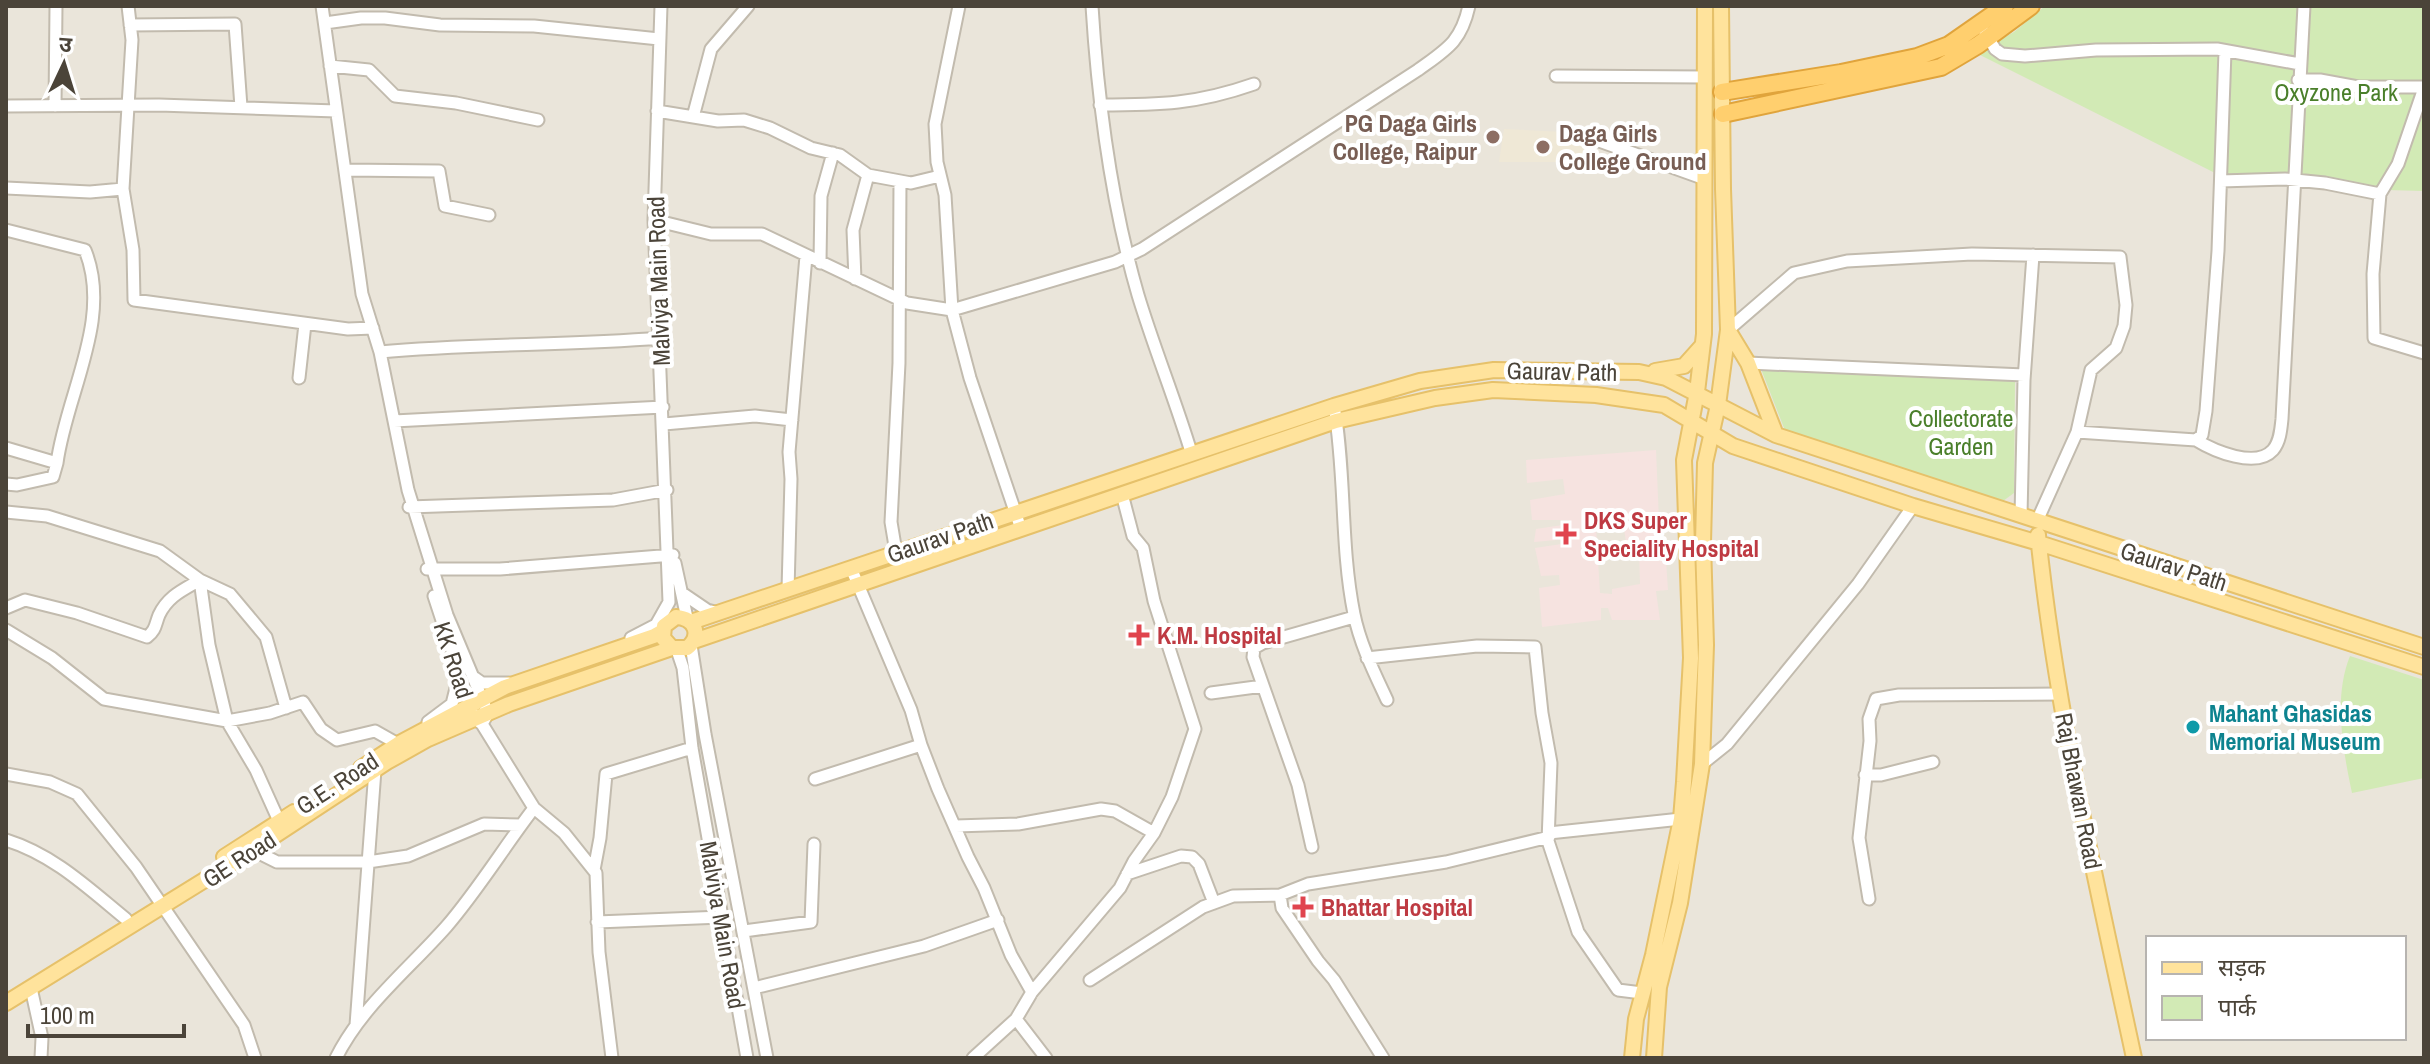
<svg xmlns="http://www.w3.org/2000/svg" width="2430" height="1064" font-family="'Archivo Narrow','Noto Sans Devanagari',sans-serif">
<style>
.residential{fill:#eae5da;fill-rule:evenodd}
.education{fill:#efe8d6}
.medical{fill:#f6e3e0}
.green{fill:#d2eab5}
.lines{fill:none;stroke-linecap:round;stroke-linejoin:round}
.minor-casing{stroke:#c2bbae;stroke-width:15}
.major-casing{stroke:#e6c16a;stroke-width:18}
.highway-casing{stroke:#e0a43c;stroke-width:20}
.minor{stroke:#fff;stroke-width:11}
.major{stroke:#ffe39c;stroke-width:14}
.highway{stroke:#ffcf6e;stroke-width:16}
.education-dot{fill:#8d6e63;stroke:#fff;stroke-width:3}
.health-dot{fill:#e0444e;stroke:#fff;stroke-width:3}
.culture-dot{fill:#0f9aa8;stroke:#fff;stroke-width:3}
.labels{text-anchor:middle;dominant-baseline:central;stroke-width:8;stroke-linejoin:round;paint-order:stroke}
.park-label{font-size:24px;fill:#4a7f2a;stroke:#fff}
.education-label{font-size:24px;font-weight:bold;fill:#785e54;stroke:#fff;text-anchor:end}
.street-label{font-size:24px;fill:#4b4439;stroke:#fff}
.health-label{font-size:24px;font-weight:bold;fill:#be3a42;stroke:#fff;text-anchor:start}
.culture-label{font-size:24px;font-weight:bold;fill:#0d838f;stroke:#fff;text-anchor:start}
</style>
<rect width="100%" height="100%" fill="#f6f3ec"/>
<path class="residential" d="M6 6H2424V1058H6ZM2148 938H2404V1038H2148Z"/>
<path class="education" d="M1504 129 1584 133 1586 162H1499Z"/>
<path class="medical" d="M1656 450 1660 544 1627 548 1623 523 1596 527 1600 593 1612 594V589L1640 584 1639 550 1665 546 1668 590 1656 591 1660 620H1612L1608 608H1601V620L1542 627 1539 588 1560 585 1559 575 1541 576 1535 548 1568 543V539L1534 542 1536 529 1569 524V520H1532L1530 500 1565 494 1563 479 1527 483 1526 460Z"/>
<path class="green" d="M2045 6H2424V191L2387 190 2303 174 2219 175 1976 53 2014 32Z
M1761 369 2015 381 2014 493 2003 501 1786 433Z
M2350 656 2424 680V778L2352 793C2343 750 2333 698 2350 656Z"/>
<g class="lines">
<g class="minor-casing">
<path id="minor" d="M128 6 132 40 123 189 133 250 134 300 348 329 373 328
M322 6 362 294 380 352 408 490 447 615 488 713 482 724
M959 6 935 124 937 162 945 195 952 310 970 378 1021 529
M1092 6C1098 103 1111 202 1138 295 1154 348 1175 399 1191 452
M325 23 361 18H385L440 25 534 26 659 39
M130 25 235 24 241 107
M1985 32 1995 49 2002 54 2025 56 2096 50 2217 49 2300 64
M330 66 369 70 395 96 456 103 538 120
M1556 76 1704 77
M2298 80H2320L2358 87H2424
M2424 88 2398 164 2380 194 2373 274 2374 338 2424 353
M1100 105C1160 105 1197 104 1254 84
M6 106 159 105 336 111
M55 106 56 6
M657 111 718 121 744 120 770 128 811 148 840 155 868 175 911 183 940 176
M693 117 711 49 748 6
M1588 137 1705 179
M345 170 439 171 445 206 489 215
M2221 181 2285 179 2325 183 2380 194
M6 188 90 192 123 189
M654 220 711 234H762L907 303 952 310 1115 262 1142 249 1418 70C1447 49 1461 42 1469 6
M6 230 85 250C113 319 66 394 57 463L6 448
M820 263 821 196 833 153
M855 279 853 230 868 175
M1728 330 1794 273 1847 261 1972 254 2120 257 2126 305 2124 326 2116 348 2091 370 2077 432 2037 521
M380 352C473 343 567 346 660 338
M1748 363 2024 375
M299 378 305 324
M1334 406C1346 474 1340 545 1354 614 1360 644 1374 672 1387 700
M394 421 663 407
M664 424 755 416 792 420
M2077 432 2196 440C2214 451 2256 469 2273 450 2280 442 2281 429 2282 419L2304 6
M2196 440 2202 435 2206 411 2218 251 2225 51
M6 484 17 485 53 477 57 463
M409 507 613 500 667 490
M6 512 47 516 160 551 200 580 230 594 266 637 286 708
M2021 516 2024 380 2033 255
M896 552 891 522 899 363 900 181
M675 563 687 618
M851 568 911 710 921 745 938 789 968 857 984 888 1011 955 1032 992
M427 569H500L673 555
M788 590 791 479 789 452 806 256
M682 593 707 610 719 613
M434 596 474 718 482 724 534 808 564 833 596 873 599 952 612 1058
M6 608 25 600 77 613 147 637C156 630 155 625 159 615 168 596 183 590 200 580L209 645 227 721 256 770 279 821
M6 630 52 658 104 699 227 721 270 713 303 702 321 729 337 740 375 731 398 744 402 750
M631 638 656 625 669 602 654 220 661 6
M691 645 705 734 767 1058
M677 650 683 668 692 748 747 1058
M1367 658 1477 646 1535 647 1542 713 1551 763 1548 841 1578 932 1618 990 1642 993
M475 678 482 683H509
M1211 693 1263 686
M428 722 452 704 458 680
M1702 764 1727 744 1858 584 1913 506
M6 774 50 782 77 794 136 867 244 1025 255 1058
M1865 775H1881L1933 762
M815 779 921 745
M956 826 1018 824 1101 809 1115 811 1154 833
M1549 833 1681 819
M6 840C54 855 88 888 126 919
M1312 847 1298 785 1253 657 1254 648 1263 643 1354 617
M253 850 277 862H368L408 856 484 824 521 825
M594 870 600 838 606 774 692 748
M1127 874 1181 856 1192 857 1199 864 1214 903
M1280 895 1282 908 1318 961 1334 980 1383 1058
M1869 899 1859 838 1870 741 1869 719 1876 699 1899 695 2060 694
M597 922 722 917
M744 931 811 922 814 844
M1090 980 1203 907 1233 896 1280 895 1308 884 1446 862 1549 837
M31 988 42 1038 41 1058
M754 988 924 946 998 920
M1016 1019 1046 1058
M356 1025 375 770
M336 1058C362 1006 408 970 446 927 478 890 504 847 534 808
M973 1058 1016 1019 1032 992 1120 888 1134 861 1154 833 1172 797 1195 729 1154 601 1143 548 1133 536 1122 494"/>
</g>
<g class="major-casing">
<path id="major" d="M1728 330 1748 363 1776 435
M1655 371 1684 366 1701 347
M2038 535C2056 712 2097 885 2134 1058
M691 622 1334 406 1420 381 1494 370 1639 372 1666 378 1776 435 2424 647
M694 641 1336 421 1435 398 1493 390 1596 395 1664 405 1733 446 1913 506 2039 543 2424 667
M361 768 398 744 505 687 654 636 663 631
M224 857 294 812
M6 1003 253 850 387 762 428 739 509 704 672 648H687C702 636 696 618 676 617L664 626 663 638 672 648
M1632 1058 1636 1019 1653 955 1681 819 1684 782 1691 658 1684 460 1697 392 1704 334 1705 6
M1654 1058 1659 987 1680 903 1702 764 1706 645 1703 543 1705 463 1718 405 1728 330 1723 189 1721 6"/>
</g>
<g class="highway-casing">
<path id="highway" d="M1722 92 1841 73 1917 57 1949 45 2005 6
M1723 114 1941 67 1978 45 2031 6"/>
</g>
<use href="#minor" class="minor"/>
<use href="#major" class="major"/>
<use href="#highway" class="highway"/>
</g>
<g class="education-dot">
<circle cx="1493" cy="137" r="8"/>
<circle cx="1543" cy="147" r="8"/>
</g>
<g class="health-dot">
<path d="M1562 522h8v8h8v8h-8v8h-8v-8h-8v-8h8z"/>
<path d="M1135 623h8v8h8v8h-8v8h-8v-8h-8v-8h8z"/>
<path d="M1299 895h8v8h8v8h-8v8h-8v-8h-8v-8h8z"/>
</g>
<circle class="culture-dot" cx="2193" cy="727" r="8"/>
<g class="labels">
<g class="park-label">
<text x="2336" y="92">Oxyzone Park</text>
<text x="1961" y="418">Collectorate<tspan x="1961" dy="28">Garden</tspan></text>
</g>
<g class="education-label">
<text x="1477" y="123">PG Daga Girls<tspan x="1477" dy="28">College, Raipur</tspan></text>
<text x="1559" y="133" text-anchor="start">Daga Girls<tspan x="1559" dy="28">College Ground</tspan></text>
</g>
<g class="street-label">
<text transform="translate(658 281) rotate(-92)">Malviya Main Road</text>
<text transform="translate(1562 371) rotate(1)">Gaurav Path</text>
<text transform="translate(940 537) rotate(-19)">Gaurav Path</text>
<text transform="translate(2174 566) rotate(18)">Gaurav Path</text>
<text transform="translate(454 660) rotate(72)">KK Road</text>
<text transform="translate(337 783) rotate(-33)">G.E. Road</text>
<text transform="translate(2079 791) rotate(79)">Raj Bhawan Road</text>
<text transform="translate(239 859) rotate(-33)">GE Road</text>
<text transform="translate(723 925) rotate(80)">Malviya Main Road</text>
</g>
<g class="health-label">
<text x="1584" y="520">DKS Super<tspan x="1584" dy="28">Speciality Hospital</tspan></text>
<text x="1157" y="635">K.M. Hospital</text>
<text x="1321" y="907">Bhattar Hospital</text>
</g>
<g class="culture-label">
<text x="2209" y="713">Mahant Ghasidas<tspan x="2209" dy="28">Memorial Museum</tspan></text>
</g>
</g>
<rect width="2430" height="1064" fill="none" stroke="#4b4439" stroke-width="16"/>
<rect x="2146" y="936" width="260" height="104" fill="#ffffff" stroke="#b7b4b0" stroke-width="2"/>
<rect x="2162" y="962" width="40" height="12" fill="#ffe39c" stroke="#b7b4b0" stroke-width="2"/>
<text x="2218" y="976" font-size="24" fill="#4b4439">सड़क</text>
<rect x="2162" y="996" width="40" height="24" fill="#d2eab5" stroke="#b7b4b0" stroke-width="2"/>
<text x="2218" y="1016" font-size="24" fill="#4b4439">पार्क</text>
<g transform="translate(64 64) rotate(4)" stroke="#ffffff" stroke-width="6" paint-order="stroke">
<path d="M0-6L14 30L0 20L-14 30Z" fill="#4b4439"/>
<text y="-12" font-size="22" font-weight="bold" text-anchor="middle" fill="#4b4439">उ</text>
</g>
<path d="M28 1024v12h156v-12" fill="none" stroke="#4b4439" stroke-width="4"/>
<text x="40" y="1024" font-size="24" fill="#4b4439" stroke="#ffffff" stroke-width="6" paint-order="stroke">100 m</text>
</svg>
